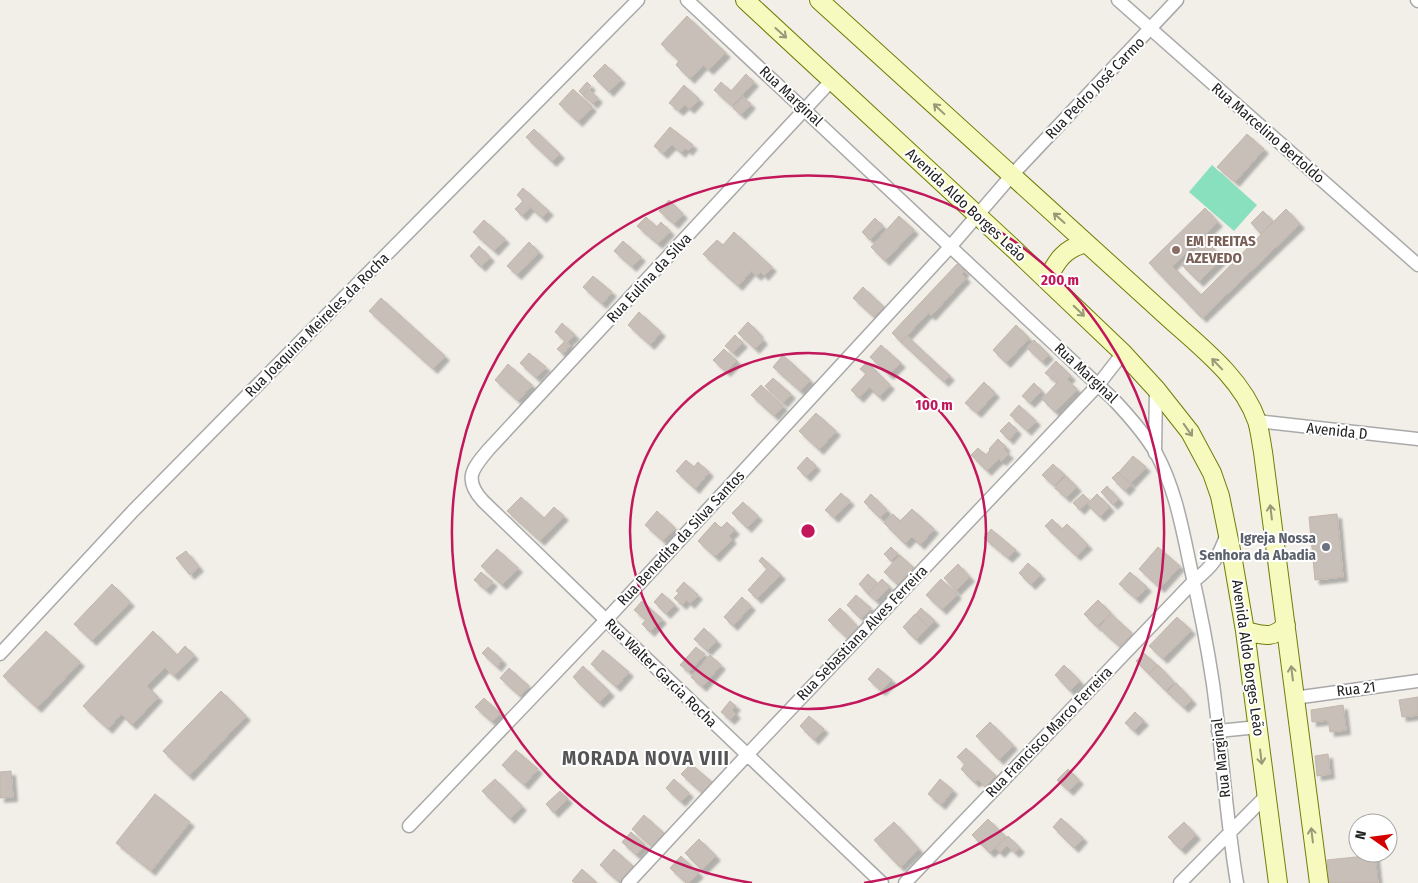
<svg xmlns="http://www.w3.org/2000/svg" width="1418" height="883" font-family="'Fira Sans Condensed',sans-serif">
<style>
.pitch{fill:#88e0be}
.building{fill:#c7bfb8;stroke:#c4b6ab;filter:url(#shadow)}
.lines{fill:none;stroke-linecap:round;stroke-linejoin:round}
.street-casing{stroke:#a9a9a9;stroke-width:15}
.secondary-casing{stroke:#707d05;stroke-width:20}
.street{stroke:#fff;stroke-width:12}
.secondary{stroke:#f7fabf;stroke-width:18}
.oneway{stroke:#979978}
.ring{fill:none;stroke:#c2185b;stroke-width:2.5}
.education-dot{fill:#8d6e63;stroke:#fff;stroke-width:2}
.worship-dot{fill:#6b7280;stroke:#fff;stroke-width:2}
.labels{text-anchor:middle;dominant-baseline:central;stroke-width:4;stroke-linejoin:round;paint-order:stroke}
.street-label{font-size:15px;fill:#222;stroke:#fff}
.education-label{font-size:15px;font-weight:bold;fill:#785e54;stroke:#fff;text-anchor:start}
.worship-label{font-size:15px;font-weight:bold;fill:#5b616d;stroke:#fff;text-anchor:end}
.district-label{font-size:20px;font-weight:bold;letter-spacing:1px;fill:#555;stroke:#fff}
.centre{fill:#c2185b;stroke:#fff;stroke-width:2.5}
.ring-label{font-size:15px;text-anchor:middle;font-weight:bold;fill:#c2185b;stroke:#fff;stroke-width:4;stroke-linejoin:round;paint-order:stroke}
</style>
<defs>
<filter id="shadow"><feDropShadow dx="4.5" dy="4.5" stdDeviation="1" flood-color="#0004"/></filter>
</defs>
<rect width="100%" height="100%" fill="#f2efe9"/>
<path class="pitch" d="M1212 165 1257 205 1234 231 1189 192Z"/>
<path class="building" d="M687 16 726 53 709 70 703 65 690 79 676 65 679 61 661 44Z
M605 64 621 79 609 92 593 76Z
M746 74 754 82 732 106 714 90 721 82 731 91Z
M587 82 591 86 583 95 579 91Z
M684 85 699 99 690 109 685 105 679 111 669 103Z
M573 89 592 107 578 122 559 104Z
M588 89 598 98 593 104 583 95Z
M743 97 751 104 741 115 733 108Z
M670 127 693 145 688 151 685 148 681 153 672 145 663 154 654 146Z
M534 129 560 154 552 162 526 137Z
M1247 134 1264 149 1235 182 1217 167Z
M523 188 549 211 542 218 530 207 522 216 515 209 523 201 517 195Z
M669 200 683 214 674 224 659 211Z
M1205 208 1218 222 1172 266 1201 295 1286 209 1300 224 1202 318 1149 263Z
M1263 211 1273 221 1261 234 1251 223Z
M899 216 914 230 885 261 871 247Z
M646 217 657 227 661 222 670 231 658 244 637 226Z
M875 218 883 226 870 240 862 232Z
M484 220 505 239 494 251 473 232Z
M734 232 772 267 764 276 760 272 757 276 751 271 738 286 703 254 717 240 723 245Z
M1205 240 1223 258 1199 282 1181 264Z
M623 241 641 257 632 267 614 251Z
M529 242 539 252 517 275 507 266Z
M479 246 490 257 481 267 470 256Z
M957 264 965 271 962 274 966 278 931 316 928 313 901 342 892 333Z
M593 276 612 292 602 304 583 287Z
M863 287 884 307 874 317 853 298Z
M381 298 445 356 433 369 369 311Z
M639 312 661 332 650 345 628 325Z
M748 322 759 333 758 334 763 340 755 349 738 333Z
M562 323 575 335 567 343 570 345 563 354 557 349 565 341 555 332Z
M1016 325 1029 338 1006 363 993 350Z
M735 335 743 343 733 353 725 346Z
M907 336 950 376 944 382 901 342Z
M1034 340 1049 355 1042 362 1027 348Z
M881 345 901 363 889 375 870 357Z
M724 349 737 361 726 372 713 360Z
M529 353 546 367 536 378 520 363Z
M783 355 810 380 800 391 773 367Z
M1056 361 1071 376 1067 380 1077 389 1055 412 1042 399 1057 383 1045 373Z
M867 362 890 385 879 397 869 387 859 398 851 390 866 374 860 369Z
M508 364 532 385 518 401 495 380Z
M773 378 791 394 783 403 765 386Z
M984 382 995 393 977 413 965 403Z
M1034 383 1042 391 1030 403 1022 396Z
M761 385 783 406 774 416 751 395Z
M1019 405 1036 421 1027 431 1010 415Z
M816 413 836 431 819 450 799 431Z
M1009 422 1017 430 1009 440 1000 431Z
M998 439 1006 447 1003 449 1009 454 1002 461 999 459 987 471 971 455 978 448 986 455 990 450 989 449Z
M1133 456 1146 467 1131 483 1119 472Z
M807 457 816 466 806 477 797 468Z
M686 460 694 467 698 462 709 472 695 489 676 471Z
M1053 464 1065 475 1054 486 1042 475Z
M1118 472 1131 485 1125 491 1112 478Z
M1066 476 1077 487 1066 498 1055 488Z
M1107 486 1119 499 1113 505 1101 492Z
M841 493 850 501 834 518 825 510Z
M871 494 887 510 880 518 864 502Z
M1083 494 1089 500 1080 510 1073 503Z
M1097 494 1110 507 1100 517 1087 504Z
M521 497 544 518 554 507 564 516 540 541 507 511Z
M743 502 758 516 747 528 732 513Z
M912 509 934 529 920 545 912 537 905 544 884 523 893 514 900 521Z
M657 511 675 528 663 541 645 525Z
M1337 514 1343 577 1315 580 1309 517Z
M1052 519 1062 529 1067 524 1088 545 1076 556 1045 526Z
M715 522 721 528 727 522 735 530 729 536 732 539 715 557 698 541Z
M991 529 1016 550 1008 558 984 538Z
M891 547 898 554 891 561 884 554Z
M1158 547 1180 566 1160 588 1139 569Z
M497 549 518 568 502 585 481 566Z
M186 551 199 567 190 575 176 558Z
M900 555 914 568 898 585 884 572Z
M762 557 781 575 757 599 748 590 767 569 759 561Z
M1028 563 1041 575 1031 585 1019 573Z
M958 564 970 577 956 591 944 578Z
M481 572 493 582 486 590 474 580Z
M1130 572 1147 587 1136 599 1119 584Z
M868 574 877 583 868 594 859 584Z
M882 579 890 587 876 601 868 594Z
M941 579 957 594 942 610 926 595Z
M684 582 698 595 690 604 686 600 682 605 674 598 679 593 676 591Z
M112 584 130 602 92 641 74 624Z
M662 593 675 605 666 614 654 602Z
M856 595 871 608 861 619 847 605Z
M742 597 751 606 733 626 724 617Z
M1098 600 1111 613 1097 627 1084 614Z
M642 601 662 619 650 632 642 624 646 620 634 610Z
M840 608 861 630 850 641 828 620Z
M921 608 935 621 929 627 916 614Z
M915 614 929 627 916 640 903 627Z
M1111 614 1132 633 1120 647 1099 628Z
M1177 617 1191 630 1163 659 1149 646Z
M704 628 717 641 707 651 694 639Z
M46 631 80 662 37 708 3 676Z
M153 631 177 655 185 646 194 655 174 676 165 668 147 686 158 697 132 725 121 714 108 729 83 706Z
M488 647 502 660 497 667 482 653Z
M696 647 705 654 689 672 680 665Z
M603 650 629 672 616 687 591 664Z
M1144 653 1157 665 1149 674 1136 661Z
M710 655 721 665 702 687 691 677Z
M1064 665 1080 681 1070 691 1055 675Z
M1158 665 1174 682 1166 691 1149 674Z
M583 666 610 692 599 703 573 677Z
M509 668 529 686 520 696 500 678Z
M878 668 892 680 881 691 868 679Z
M1176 683 1192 700 1184 708 1167 692Z
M221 691 246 716 189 776 163 751Z
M1418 697V715L1402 717 1399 700Z
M484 698 500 713 492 722 475 707Z
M730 701 736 706 732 710 736 714 730 720 721 712Z
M1343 705 1346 730 1330 732 1328 720 1312 722 1311 710Z
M1135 712 1144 721 1134 731 1125 723Z
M809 716 824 729 814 740 800 726Z
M990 722 1013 745 999 760 976 736Z
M966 748 996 776 985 787 978 780 975 783 961 769 965 764 957 757Z
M516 750 538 769 524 785 502 765Z
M1328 754 1330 774 1317 776 1315 756Z
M691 764 712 782 702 793 681 774Z
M1068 769 1079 780 1069 791 1057 780Z
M11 771 13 797 0 798V772Z
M495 779 522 806 510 819 482 791Z
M674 779 689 793 681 802 666 788Z
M940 779 953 790 941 805 928 794Z
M560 791 568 799 554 813 546 804Z
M155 794 190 822 151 871 116 843Z
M644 815 664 833 652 847 632 829Z
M1061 818 1083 838 1074 848 1053 827Z
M988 819 1006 837 990 853 972 835Z
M894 822 919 849 900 867 874 840Z
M1184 822 1196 835 1181 850 1168 837Z
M631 832 645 845 636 855 622 842Z
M1008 836 1020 848 1015 853 1007 846 1000 853 995 848Z
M699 839 716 856 702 870 685 853Z
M614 849 633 866 619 882 600 865Z
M1375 855 1378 883H1329L1327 860Z
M681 856 699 873 689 883H686L670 868Z
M582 869 597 883H575L572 881Z"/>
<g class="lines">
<g class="street-casing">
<path id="street" d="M687 0 1114 400C1129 416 1145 434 1156 453 1175 488 1182 527 1190 565 1199 604 1207 644 1213 684 1222 750 1226 817 1237 883
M1118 0 1418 265
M1417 0 1418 1
M832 80 489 449C472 469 463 479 483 501L606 620 882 883
M1257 421 1418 439
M1155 453 1156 389
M0 654 133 511 638 0
M1294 698 1418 681
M1218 731 1258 727
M409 826 606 620 950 247 1012 175 1177 0
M628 883 747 755 1098 385 1123 353
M905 883 1194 581C1214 565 1218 558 1227 534
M1180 883 1266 796"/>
</g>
<g class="secondary-casing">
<path id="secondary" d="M745 0 1016 251 1123 353 1156 389 1190 432 1212 473 1220 496 1232 555 1245 631 1278 883
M819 0 1160 310C1194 342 1241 375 1257 421 1260 431 1261 441 1263 452L1319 883
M1047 280C1057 260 1064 249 1086 243
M1245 631C1263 635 1272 640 1286 625"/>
</g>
<use href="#street" class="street"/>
<use href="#secondary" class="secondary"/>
</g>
<defs><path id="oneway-shaft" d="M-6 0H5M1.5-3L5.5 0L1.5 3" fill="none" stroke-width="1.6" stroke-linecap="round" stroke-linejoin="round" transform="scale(1.25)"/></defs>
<g class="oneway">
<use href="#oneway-shaft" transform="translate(781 33) rotate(42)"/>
<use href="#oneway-shaft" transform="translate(939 109) rotate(-137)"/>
<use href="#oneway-shaft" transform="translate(1059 218) rotate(-138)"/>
<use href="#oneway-shaft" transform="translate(1079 311) rotate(44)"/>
<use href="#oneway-shaft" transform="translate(1217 364) rotate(-134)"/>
<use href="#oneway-shaft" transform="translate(1188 430) rotate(55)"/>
<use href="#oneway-shaft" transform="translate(1271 512) rotate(-97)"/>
<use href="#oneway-shaft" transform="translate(1292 673) rotate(-97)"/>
<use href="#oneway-shaft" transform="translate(1261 757) rotate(83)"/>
<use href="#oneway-shaft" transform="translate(1312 835) rotate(-97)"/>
</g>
<g class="ring">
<circle cx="808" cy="531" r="178"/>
<path d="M752 883A356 356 0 1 1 864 883"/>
</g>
<circle class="education-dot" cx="1176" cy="250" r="5"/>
<circle class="worship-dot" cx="1326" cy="547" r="5"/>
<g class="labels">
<g class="street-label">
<text transform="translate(1095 88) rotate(-46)">Rua Pedro José Carmo</text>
<text transform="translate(791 96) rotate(43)">Rua Marginal</text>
<text transform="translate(1268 133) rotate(41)">Rua Marcelino Bertoldo</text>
<text transform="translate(966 205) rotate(43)">Avenida Aldo Borges Leão</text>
<text transform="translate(649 278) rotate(-47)">Rua Eulina da Silva</text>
<text transform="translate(317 325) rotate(-45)">Rua Joaquina Meireles da Rocha</text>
<text transform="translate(1086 373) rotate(43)">Rua Marginal</text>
<text transform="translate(1337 431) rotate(6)">Avenida D</text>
<text transform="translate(681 538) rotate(-47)">Rua Benedita da Silva Santos</text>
<text transform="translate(862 633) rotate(-46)">Rua Sebastiana Alves Ferreira</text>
<text transform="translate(1248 658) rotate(82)">Avenida Aldo Borges Leão</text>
<text transform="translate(661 673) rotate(44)">Rua Walter Garcia Rocha</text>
<text transform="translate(1356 689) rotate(-7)">Rua 21</text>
<text transform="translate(1049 732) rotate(-46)">Rua Francisco Marco Ferreira</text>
<text transform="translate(1221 758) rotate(-96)">Rua Marginal</text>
</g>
<g class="education-label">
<text x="1186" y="241">EM FREITAS<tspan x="1186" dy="17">AZEVEDO</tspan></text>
</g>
<g class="worship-label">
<text x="1316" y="538">Igreja Nossa<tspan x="1316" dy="17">Senhora da Abadia</tspan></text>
</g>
<g class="district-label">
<text x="646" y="758">MORADA NOVA VIII</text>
</g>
</g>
<circle cx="808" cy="531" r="8" class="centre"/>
<g class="ring-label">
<text x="1060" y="285">200 m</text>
<text x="934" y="410">100 m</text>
</g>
<g transform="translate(1373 838) rotate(284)"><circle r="24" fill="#ffffff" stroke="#a7a7a7"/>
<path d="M0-4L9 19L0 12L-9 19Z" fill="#d40000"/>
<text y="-8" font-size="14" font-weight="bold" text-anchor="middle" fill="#222222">N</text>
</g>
</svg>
